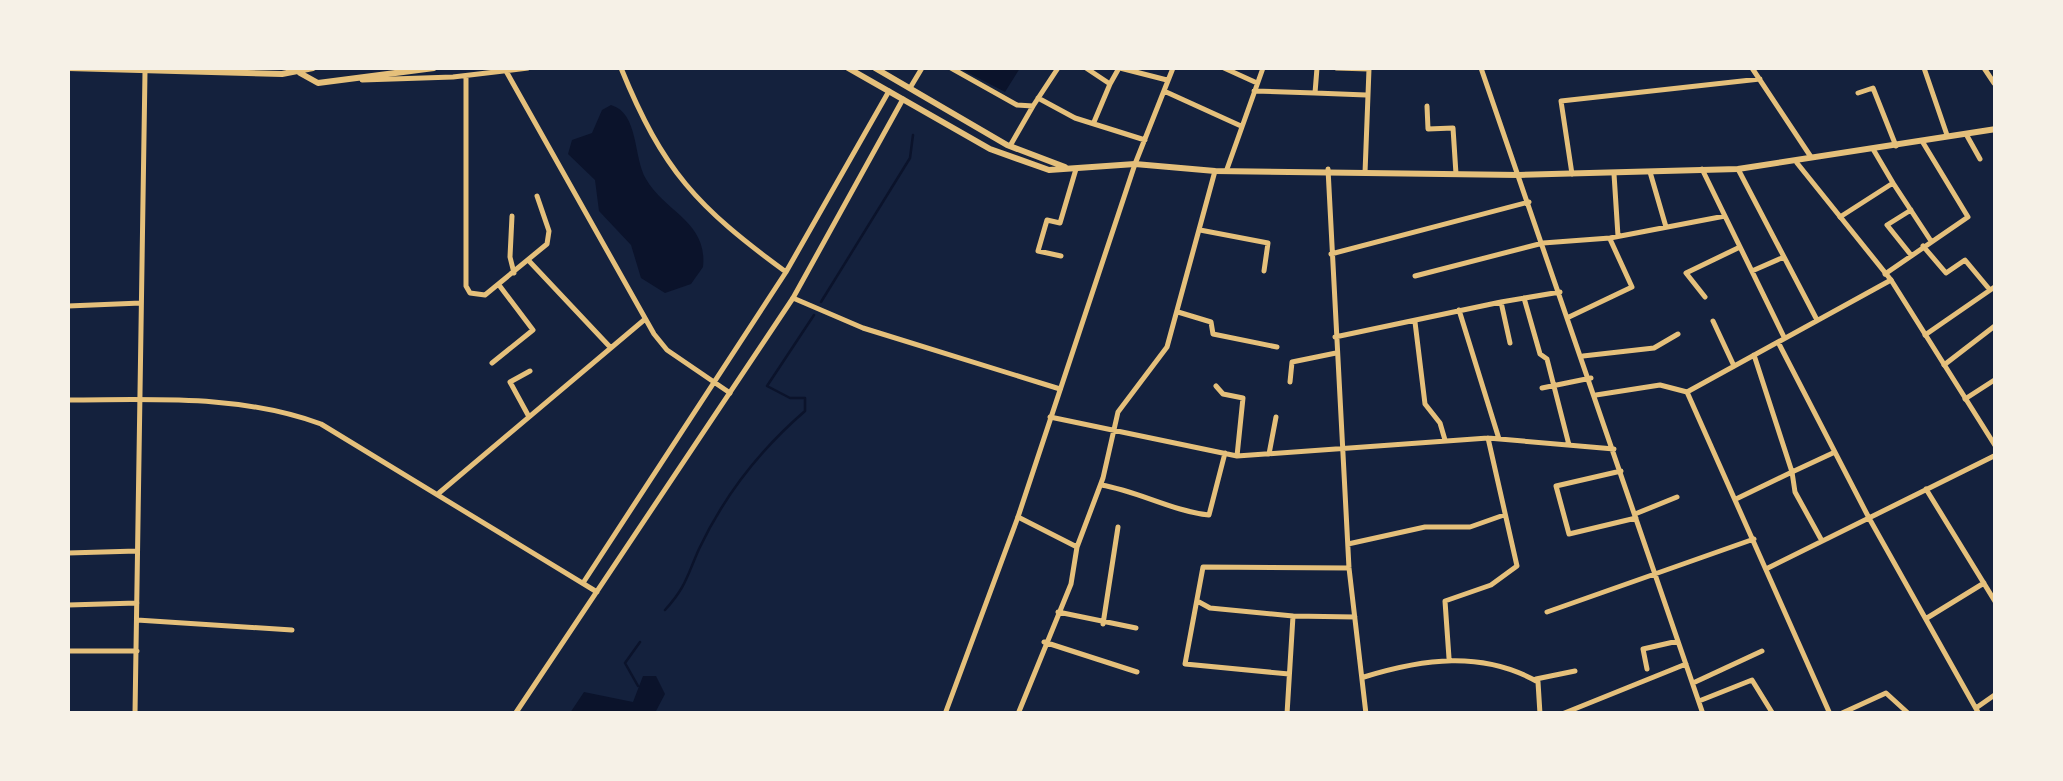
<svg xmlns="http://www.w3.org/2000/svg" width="2063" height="781" font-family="Mulish,sans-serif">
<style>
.water{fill:#0b132b}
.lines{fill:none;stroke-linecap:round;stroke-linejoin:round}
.stream{stroke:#0b132b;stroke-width:2.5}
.minor{stroke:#e5c07b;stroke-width:5}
.tertiary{stroke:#e5c07b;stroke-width:5}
.secondary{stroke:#e5c07b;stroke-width:6}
</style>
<rect width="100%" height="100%" fill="#14213d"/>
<path class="water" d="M959 68H1020L1005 92Z
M611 105C639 113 633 157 646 179 665 212 708 222 703 267L691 284 665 293 641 278 631 245 599 211 595 180 568 154 572 140 592 133 602 110Z
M643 676H656L665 694 655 713H570L584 692 633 702Z"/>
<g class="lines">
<path class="stream" d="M821 302 910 158 913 135
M665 610C686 587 687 576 699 549 724 496 761 449 805 411V398H790L767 386 814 315
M638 686 625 663 640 642"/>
<path class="minor" d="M621 68C663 171 697 207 786 272
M951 68 1017 105 1033 106 1058 68
M1086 68 1110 84 1119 68
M1120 68 1167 80
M1224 68 1257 83
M1317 68 1315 93 1366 95
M1336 68 1369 69 1365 173
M1481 68 1703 714
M1752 68 1811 157
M1924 68 1947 135
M1984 68 1994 83
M506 71 654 334 667 350 730 393
M466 76V286L470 293 485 295 547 244 549 231 537 196
M362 80 453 77 528 68
M910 88 922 68
M1164 91 1241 126
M1254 91 1315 93
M1858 93 1873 88 1896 146
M1038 98 1075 118 1145 140
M1427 106 1428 129 1453 128 1456 174
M1094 122 1110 84
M1966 134 1980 159
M1010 146 1033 106
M1135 164 1173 68
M1227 169 1263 68
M1328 169 1349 568 1366 714
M1702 169 1784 337
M1738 169 1817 320
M1650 172 1666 227
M1572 174 1561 101 1760 79
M1614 174 1618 236
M1893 183 1931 241
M512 216 510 257 514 273
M1840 217 1893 183 1873 149
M1200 230 1268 243 1264 271
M1923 246 1946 273 1965 260 1990 290
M1331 254 1529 202
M1911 255 1887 225 1911 210
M1061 256 1038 251 1047 220 1060 223 1076 169
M530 262 610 347
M1752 271 1784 257
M1885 274 1968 217 1922 141
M1415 276 1543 243 1610 238 1725 216
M1705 297 1686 273 1740 247
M793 298 863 328 1060 389
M1524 298 1540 354 1547 359 1569 445
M68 306 141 303
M1459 310 1499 439
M1178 312 1211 322 1213 334 1277 347
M1569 317 1632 287 1610 239
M1713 321 1734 366
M1415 322 1425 404 1440 423 1445 440
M1925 335 1996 286
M1335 337 1501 302
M1778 342 1869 518 1979 714
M1510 343 1501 302 1560 292
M1583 356 1654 348 1678 334
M492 363 533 330 499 285
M1944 365 1996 325
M1290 382 1292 362 1336 353
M1216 386 1223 394 1243 398 1237 456
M1542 388 1591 378
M1687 392 1830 714
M1596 395 1660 385 1687 392 1891 280
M1965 399 1996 379
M528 415 510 382 530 371
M1050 417 1237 456 1488 438 1614 449
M1269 454 1276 417
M1621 471 1556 486 1569 534 1636 518
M1101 485C1138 491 1172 511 1209 515L1225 453
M1926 489 1996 603
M439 493 644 320
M1736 499 1792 472 1754 355
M1635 514 1677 497
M1018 517 1077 547
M1822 541 1795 492 1792 472 1835 452
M1348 544 1425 527H1470L1504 515
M68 553 137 551
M1768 568 1996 455
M583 583 786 272 889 91
M1199 602 1210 608 1293 616
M68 605 137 603
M1058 612 1136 628
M1547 612 1754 539
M1927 618 1984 583
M137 620 292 630
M1103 624 1118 527
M1044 642 1137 672
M68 651H137
M1449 658 1445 601 1491 585 1517 566 1488 438
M1647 669 1643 649 1678 641
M1289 674 1185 664 1203 567 1349 568
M1364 677C1422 659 1482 650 1538 682L1540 714
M1536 679 1575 671
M1693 683 1762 651
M1699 701 1752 680 1773 714
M1976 708 1996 694
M135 714 145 72
M1018 714 1071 584 1077 547 1103 478 1118 412 1167 347 1215 171
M1287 714 1293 616 1355 617
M1562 714 1686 664
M1840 714 1886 693 1909 714"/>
<path class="tertiary" d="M1797 163 1891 280 1996 447
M68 400C153 400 239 394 321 424L597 592
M515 714 793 298 903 99
M945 714 1018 517 1135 164"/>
<path class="secondary" d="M68 68 282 74 313 68
M848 68 990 149 1049 170 1135 164 1215 171 1519 175 1738 169 1996 129
M875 68 1007 145 1065 167
M300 73 318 83 434 68"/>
</g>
<rect width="2063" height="781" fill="none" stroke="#f6f1e7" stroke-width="140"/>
</svg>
